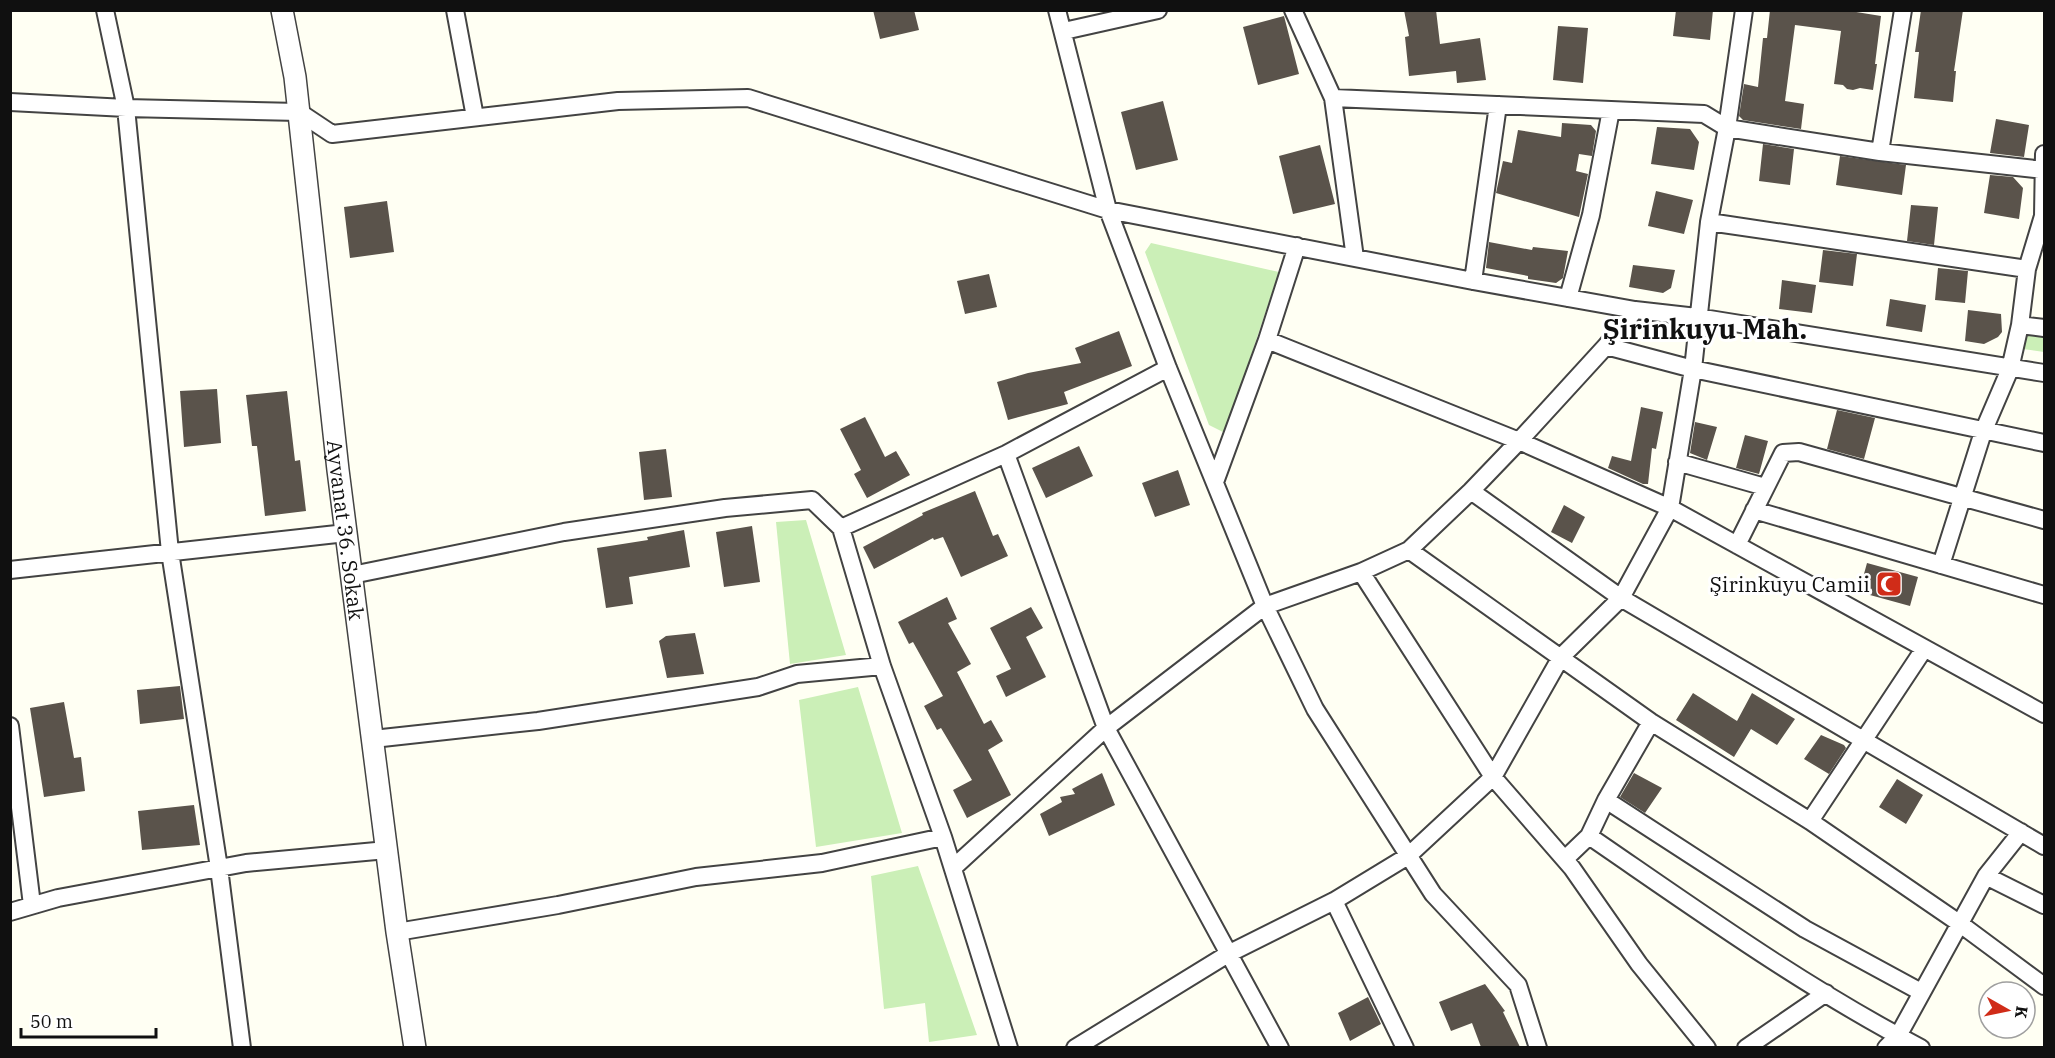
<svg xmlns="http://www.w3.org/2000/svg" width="2055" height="1058" font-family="'IBM Plex Serif',serif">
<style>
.green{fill:#cbefb7}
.building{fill:#5a534b}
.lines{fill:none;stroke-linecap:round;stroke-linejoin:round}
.minor-casing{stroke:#434343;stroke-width:20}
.tertiary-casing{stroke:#434343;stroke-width:24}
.minor{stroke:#fff;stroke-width:16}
.tertiary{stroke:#fff;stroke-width:21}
.labels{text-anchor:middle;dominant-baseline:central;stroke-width:6;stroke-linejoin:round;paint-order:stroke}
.street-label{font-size:21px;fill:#101010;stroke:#fff}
.poi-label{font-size:21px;fill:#101010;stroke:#fff;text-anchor:end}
.district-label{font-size:27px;font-weight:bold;fill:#101010;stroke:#fff}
</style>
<rect width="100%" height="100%" fill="#fffff3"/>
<path class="green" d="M1151 243 1279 272 1225 433 1209 425 1145 252Z
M2028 334 2044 336V352L2023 349Z
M806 520 846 655 790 664 776 522Z
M858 687 902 833 816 847 799 700Z
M918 866 977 1035 929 1042 925 1003 884 1009 871 876Z"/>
<path class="building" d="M873 10H914L919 30 880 39Z
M1404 10H1436L1440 44 1480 38 1486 80 1457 83 1456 71 1409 76 1405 37 1409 36Z
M1676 10H1713L1710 40 1673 36Z
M1770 10H1844L1881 16 1875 64H1877L1873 90 1860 88 1853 90 1847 89 1843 85 1834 84 1841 31 1795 25 1785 101 1804 104 1801 129 1743 120 1739 116 1744 84 1758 87 1763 38H1767Z
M1921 10H1963L1954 71H1956L1953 102 1914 98 1919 52H1915Z
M1284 16 1299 74 1258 85 1243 27Z
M1558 26 1588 28 1583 83 1553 80Z
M1163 101 1178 160 1136 170 1121 112Z
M1996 119 2029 125 2024 157 1990 153Z
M1562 123 1591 125 1596 131 1592 156 1579 154 1576 171 1588 174 1579 217 1496 193 1503 161 1512 163 1518 130 1561 137Z
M1657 127 1690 129 1699 142 1694 170 1651 164Z
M1763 144 1794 149 1790 185 1759 181Z
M1320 145 1335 204 1293 214 1279 156Z
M1840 156 1906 165 1902 195 1836 185Z
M1990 175 2013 177 2023 188 2019 219 1984 213Z
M1656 191 1693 200 1684 234 1648 226Z
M387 201 394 252 350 258 344 207Z
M1911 205 1938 207 1934 245 1907 241Z
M1489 242 1532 250 1533 247 1568 251 1563 278 1556 283 1528 279V276L1486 268Z
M1823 250 1857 254 1853 286 1819 282Z
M1633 265 1675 270 1671 288 1663 293 1629 287Z
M1938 268 1968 271 1965 303 1935 300Z
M989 274 997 307 965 314 957 281Z
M1782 280 1816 285 1812 313 1779 309Z
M1890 299 1926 305 1922 332 1886 326Z
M1968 310 2001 314 2002 332 1998 337 1984 344 1965 341Z
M1119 331 1132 366 1064 392 1068 404 1008 420 997 382 1028 373 1081 363 1075 348Z
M217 389 221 443 184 447 180 391Z
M287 391 295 461 300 460 306 511 265 516 257 446H252L246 395Z
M1641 407 1663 412 1656 449 1652 448 1648 484H1643L1608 468 1612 456 1631 461Z
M1837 410 1875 418 1864 459 1827 449Z
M865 417 885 457 896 451 910 475 867 498 854 474 861 470 840 429Z
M1695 422 1717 427 1707 460 1690 453Z
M1745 435 1768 441 1759 474 1736 468Z
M1079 446 1093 476 1046 498 1032 468Z
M666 449 672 497 644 500 639 452Z
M1178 470 1190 505 1155 517 1142 483Z
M975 491 993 536 998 534 1008 556 961 577 943 537 934 540 933 538 874 569 863 547 923 515 922 513Z
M1564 505 1585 517 1572 543 1551 532Z
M752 526 760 582 724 587 716 532Z
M684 530 690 567 629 577 633 604 606 608 597 548 648 540 647 537Z
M1867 563 1918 577 1910 606 1859 592Z
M947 597 957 619 948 623 971 664 957 672 984 724 991 720 1003 741 988 750 1011 795 967 818 953 790 972 780 941 728 937 730 924 706 943 696 913 642 909 644 898 622Z
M1031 607 1043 628 1026 637 1046 677 1006 697 996 676 1011 669 990 628Z
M695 633 704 674 667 678 659 641 666 636Z
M180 686 184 719 140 724 137 690Z
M1693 693 1737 721 1752 693 1795 719 1777 745 1751 729 1734 757 1676 720Z
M64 702 74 758 81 757 85 791 44 797 30 708Z
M1821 735 1844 745 1846 748 1829 774 1804 759Z
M1102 773 1115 805 1049 836 1040 814 1062 802 1060 797 1075 794 1072 789Z
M1634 773 1662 788 1645 813 1620 797Z
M1897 779 1923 795 1906 824 1879 807Z
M194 805 200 845 142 850 138 811Z
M1485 984 1505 1011 1503 1012 1520 1047H1481L1472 1023 1451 1031 1439 1002Z
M1368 997 1381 1024 1350 1041 1338 1013Z"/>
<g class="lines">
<g class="minor-casing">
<path id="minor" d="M105 10 126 108 170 552 219 868 242 1048
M455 10 475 117
M1057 10 1108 210 1168 368 1265 606 1315 709 1433 894 1518 985 1538 1048
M1293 10 1333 98 1355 258
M1064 31 1158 10
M1333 98 1704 114 1727 128 1880 152 2044 170
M10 102 126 108 299 112 332 134 618 101 748 98 1108 210 1473 281 1635 310 1697 317 2044 373
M1880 152 1903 10
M1709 222 2027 269
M1297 246 1267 340 1519 441 1670 508 2044 714
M1473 281 1498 105
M1568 298 1591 215 1611 110
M2020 325 2044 328
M1606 346 1693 369 2044 443
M1006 454 1106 728 1280 1048
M1677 462 1765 487
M1215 482 1267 340
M1471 491 1621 598 2044 846
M1754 510 2044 595
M1737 545 1783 453 1799 452 2044 520
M1409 550 1651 722 1810 821 1959 923 2044 986
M1941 565 1983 432 2010 369 2020 325 2027 269 2043 216 2044 154
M10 570 346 533
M1361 572 1493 777 1572 868 1639 964 1707 1048
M352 575 564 532 725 508 812 500 841 528
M10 726 32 905
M373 739 538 721 758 687 797 674 882 666
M1606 800 1805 929 1921 992
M1810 821 1924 649
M1589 836C1697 910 1804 987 1921 1048
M1565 859 1589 836 1606 800 1651 722
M953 868 1106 728 1265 606 1361 572 1409 550 1471 491 1519 441 1606 346 1635 310
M1986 876 2044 905
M1334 901 1405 1048
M10 912 58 898 246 863 387 850
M397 932 558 905 696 877 822 863 943 837
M1009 1048 943 837 882 666 841 528 1006 454 1168 368
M1075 1048 1228 954 1334 901 1408 856 1493 777 1561 657 1621 598 1670 508 1693 369 1709 222 1727 128 1744 10
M1746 1048 1826 993
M1886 1048 1898 1036 1986 876 2021 832"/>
</g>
<g class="tertiary-casing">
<g id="tertiary">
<path id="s1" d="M282 10 295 77 338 470 397 932 415 1048"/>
</g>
</g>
<use href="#minor" class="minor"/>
<use href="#tertiary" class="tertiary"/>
</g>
<defs>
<g id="mosque-square" transform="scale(1.35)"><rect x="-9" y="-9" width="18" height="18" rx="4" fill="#d02c18" stroke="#fff"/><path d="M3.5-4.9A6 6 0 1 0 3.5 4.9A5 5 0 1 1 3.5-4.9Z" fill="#fff"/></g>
</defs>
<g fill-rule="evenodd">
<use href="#mosque-square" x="1889" y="584"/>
</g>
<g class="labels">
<g class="street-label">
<text stroke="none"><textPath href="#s1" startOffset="524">Ayvanat 36. Sokak</textPath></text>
</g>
<g class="poi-label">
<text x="1870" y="584">Şirinkuyu Camii</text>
</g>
<g class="district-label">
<text x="1705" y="328">Şirinkuyu Mah.</text>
</g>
</g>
<rect width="2055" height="1058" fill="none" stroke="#101010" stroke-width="24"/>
<g transform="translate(2007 1010) rotate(99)"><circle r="28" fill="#ffffff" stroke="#9f9f9f" stroke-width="1.5"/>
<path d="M0-4.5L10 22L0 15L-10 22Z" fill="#d02c18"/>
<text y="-9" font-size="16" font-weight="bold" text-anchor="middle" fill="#101010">K</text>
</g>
<path d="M21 1028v9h135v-9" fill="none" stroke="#101010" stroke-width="3"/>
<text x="30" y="1028" font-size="18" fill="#101010" stroke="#ffffff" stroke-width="4.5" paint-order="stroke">50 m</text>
</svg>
